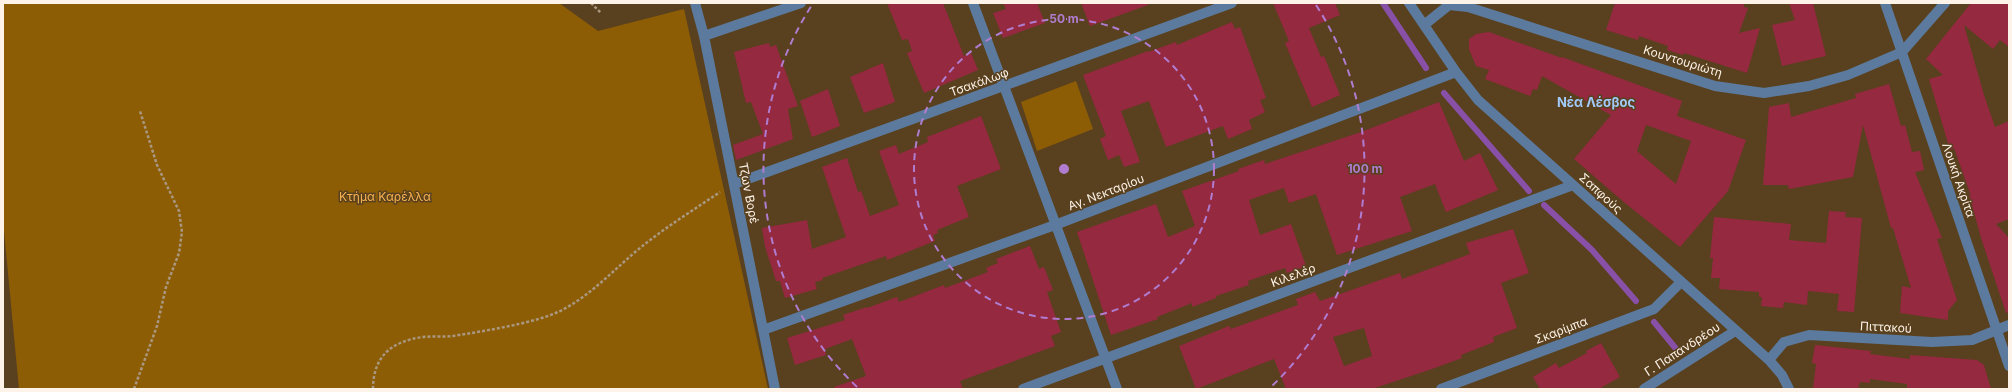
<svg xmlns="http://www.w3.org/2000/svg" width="2012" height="392" font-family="Inter,sans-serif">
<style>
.green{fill:#8d5d06}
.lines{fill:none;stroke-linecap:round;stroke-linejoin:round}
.stream{stroke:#8950a7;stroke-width:6}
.building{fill:#952940;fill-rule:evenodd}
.path{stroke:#a99780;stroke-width:2.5;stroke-dasharray:3 2;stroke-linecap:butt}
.street{stroke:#5c7a9d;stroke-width:10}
.ring{fill:none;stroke:#af7ccf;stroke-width:2;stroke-dasharray:7 5}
.labels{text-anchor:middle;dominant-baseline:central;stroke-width:3;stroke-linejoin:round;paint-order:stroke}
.street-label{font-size:12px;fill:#fdf3e8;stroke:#59401e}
.park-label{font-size:12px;fill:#f8b352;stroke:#59401e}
.neighbourhood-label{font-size:13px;font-weight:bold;fill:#a1caf9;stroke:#59401e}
.centre{fill:#af7ccf;stroke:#59401e;stroke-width:2}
.ring-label{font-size:12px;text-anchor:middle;font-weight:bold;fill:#af7ccf;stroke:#59401e;stroke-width:3;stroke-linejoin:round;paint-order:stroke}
</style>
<rect width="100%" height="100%" fill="#59401e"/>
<path class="green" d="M3 3H559L598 31 684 9 768 389H19L3 220Z
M1076 81 1093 129 1037 151 1021 102Z"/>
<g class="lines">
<path class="stream" d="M1383 3 1426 68
M1444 93 1529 191
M1544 205 1592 250 1636 301
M1654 322 1677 350"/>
</g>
<path class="building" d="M887 3H943L964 56 971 53 978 70 924 93 907 53 912 51 908 39 902 40Z
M1003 3H1037L1045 23 1003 38 993 13 1006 9Z
M1081 3H1147L1148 5 1090 26Z
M1273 3H1335L1340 15 1309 28 1321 57 1324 56 1340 95 1312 107 1285 43 1289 41Z
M1615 3H1744V7L1748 8 1739 33 1760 28 1747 73 1684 53 1683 55 1667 50 1668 46 1639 36 1638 40 1606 30Z
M1789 3H1813L1826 56 1782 66 1772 25 1795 20Z
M1971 3H2009V47L2000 40 1993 49 1964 25 1984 95 1995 127 2009 121V219L1996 224 2009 238V312L2006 313 1981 238 1969 194 1971 196 1954 148 1950 150 1929 79 1943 75 1926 59Z
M1232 22 1235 29 1240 27 1266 98 1260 100 1265 112 1249 120 1252 129 1228 139 1223 126 1166 147 1149 101 1121 111 1140 162 1124 167 1119 155 1108 160 1100 139 1106 136 1083 75 1148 51V52L1176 42 1177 45Z
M1489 32 1562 58V57L1682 101 1677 116 1746 140 1728 191 1680 247 1625 203 1574 159 1611 115 1542 76 1537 90 1533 89 1530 96 1485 79 1489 70 1476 66 1469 49V39L1476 34ZM1646 125 1691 141 1676 184 1637 151Z
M769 43 770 47 776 45 798 106 788 109 793 139 736 160 733 145 763 134 751 102 746 103 734 52Z
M883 63 895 102 864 113 850 77Z
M1889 84 1901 126 1905 125 1912 152 1920 151 1924 170 1915 172 1942 238 1937 239 1957 300 1948 311V320L1900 313 1902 286 1911 288 1893 228H1891L1863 125 1853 177 1789 189 1788 185H1763L1769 107 1789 103 1791 117 1856 98 1855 94Z
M828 89 840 126 812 137 800 101Z
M1439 102 1464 161 1480 153 1498 190 1446 212 1435 184 1400 197 1412 231 1337 255 1316 194 1289 203 1284 188 1249 200 1260 235 1291 224 1306 266 1287 273 1285 268 1248 281 1249 285 1216 296V298L1192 307V303L1157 317 1158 319 1111 335 1077 232 1156 204 1168 237 1195 226 1182 191 1239 171 1238 169 1264 160 1265 164 1361 132Z
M981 116 1001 169 957 186 969 217 937 230 938 233 933 235 935 241 887 260 886 256 822 278 823 280 815 282 817 289 785 298 780 281H776L765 247 762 228 807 220 812 249 846 237 822 167 847 158 858 192 861 191 870 216 899 205 879 151 896 145 899 154 928 142 927 137Z
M1829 211 1846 212 1845 217 1862 218 1854 312 1837 311 1839 294 1808 291 1807 305 1784 302 1783 308 1761 306 1762 297H1759V292L1719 289 1720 278H1711L1713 258H1710L1714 217 1791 224 1789 240 1826 243Z
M1513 229 1529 273 1501 283 1517 328 1493 337 1494 342 1461 355 1462 358 1432 369 1372 389H1286L1274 359 1196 389 1179 346 1229 326 1231 329 1298 305 1296 299 1315 292 1320 301 1400 273 1402 279 1470 254 1466 243ZM1364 328 1372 356 1344 366 1333 337Z
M1030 246 1039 269 1044 267 1053 290 1047 292 1061 332 1051 336 1055 346 960 381 963 389H835L834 387 866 376 852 339 825 349 826 355 795 365 787 338 845 320 843 315 867 307V308L897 297 899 302 944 285 945 288 988 272 986 268 998 263 996 259Z
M1601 343 1620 377 1599 389H1540L1533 377 1556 363 1559 368 1587 353 1586 351Z
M1815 345 1871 351 1870 354 1910 359V355L1977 360 1984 365 1991 389H1907V384L1870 379V383L1860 382 1858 389H1813L1816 364 1812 363Z"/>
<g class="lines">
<path class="path" d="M591 3 601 13
M134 389 157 326 166 287 179 253 182 232 179 211 157 165 140 111
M373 389C373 356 392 341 423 337 433 336 443 337 453 336 484 331 516 326 545 317 584 305 614 268 645 244 669 225 695 209 720 192"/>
<path class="street" d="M695 3 704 36 775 389
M973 3 1117 389
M1409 3 1456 72 1478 100 1769 360 1782 375 1789 389
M1885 3 2009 366
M1424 25 1449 5 1468 7 1715 86 1764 93 1809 86 1848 75 1902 52 1945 3
M704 36 801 3
M734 184 1232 3
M763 330 1055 225 1456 72
M1769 360 1784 342 1809 335 1932 342 1972 340 2009 325
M1023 389 1573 185
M1441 389 1654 309 1681 282
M1644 389 1735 331"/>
</g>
<g class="ring">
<circle cx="1064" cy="169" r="150"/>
<path d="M857 387A301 301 0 0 1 812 5M1316 5A301 301 0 0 1 1271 387"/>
</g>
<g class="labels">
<g class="street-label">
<text transform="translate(1683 61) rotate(17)">Κουντουριώτη</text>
<text transform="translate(979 82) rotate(-20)">Τσακάλωφ</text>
<text transform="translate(1959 180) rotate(71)">Λουκή Ακρίτα</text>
<text transform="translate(1106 192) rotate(-21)">Αγ. Νεκταρίου</text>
<text transform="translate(749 193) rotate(79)">Τζων Βορέ</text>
<text transform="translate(1601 193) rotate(42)">Σαπφούς</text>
<text transform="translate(1293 275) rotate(-20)">Κιλελέρ</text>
<text transform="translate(1886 327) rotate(3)">Πιττακού</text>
<text transform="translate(1561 330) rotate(-21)">Σκαρίμπα</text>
<text transform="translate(1682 349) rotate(-33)">Γ. Παπανδρέου</text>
</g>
<g class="park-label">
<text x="385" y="196">Κτήμα Καρέλλα</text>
</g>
<g class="neighbourhood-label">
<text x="1596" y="102">Νέα Λέσβος</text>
</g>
</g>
<circle cx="1064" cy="169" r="6" class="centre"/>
<g class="ring-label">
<text x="1064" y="23">50 m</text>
<text x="1365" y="173">100 m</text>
</g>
<rect width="2012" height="392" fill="none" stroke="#fdf3e8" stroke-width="8"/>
</svg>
